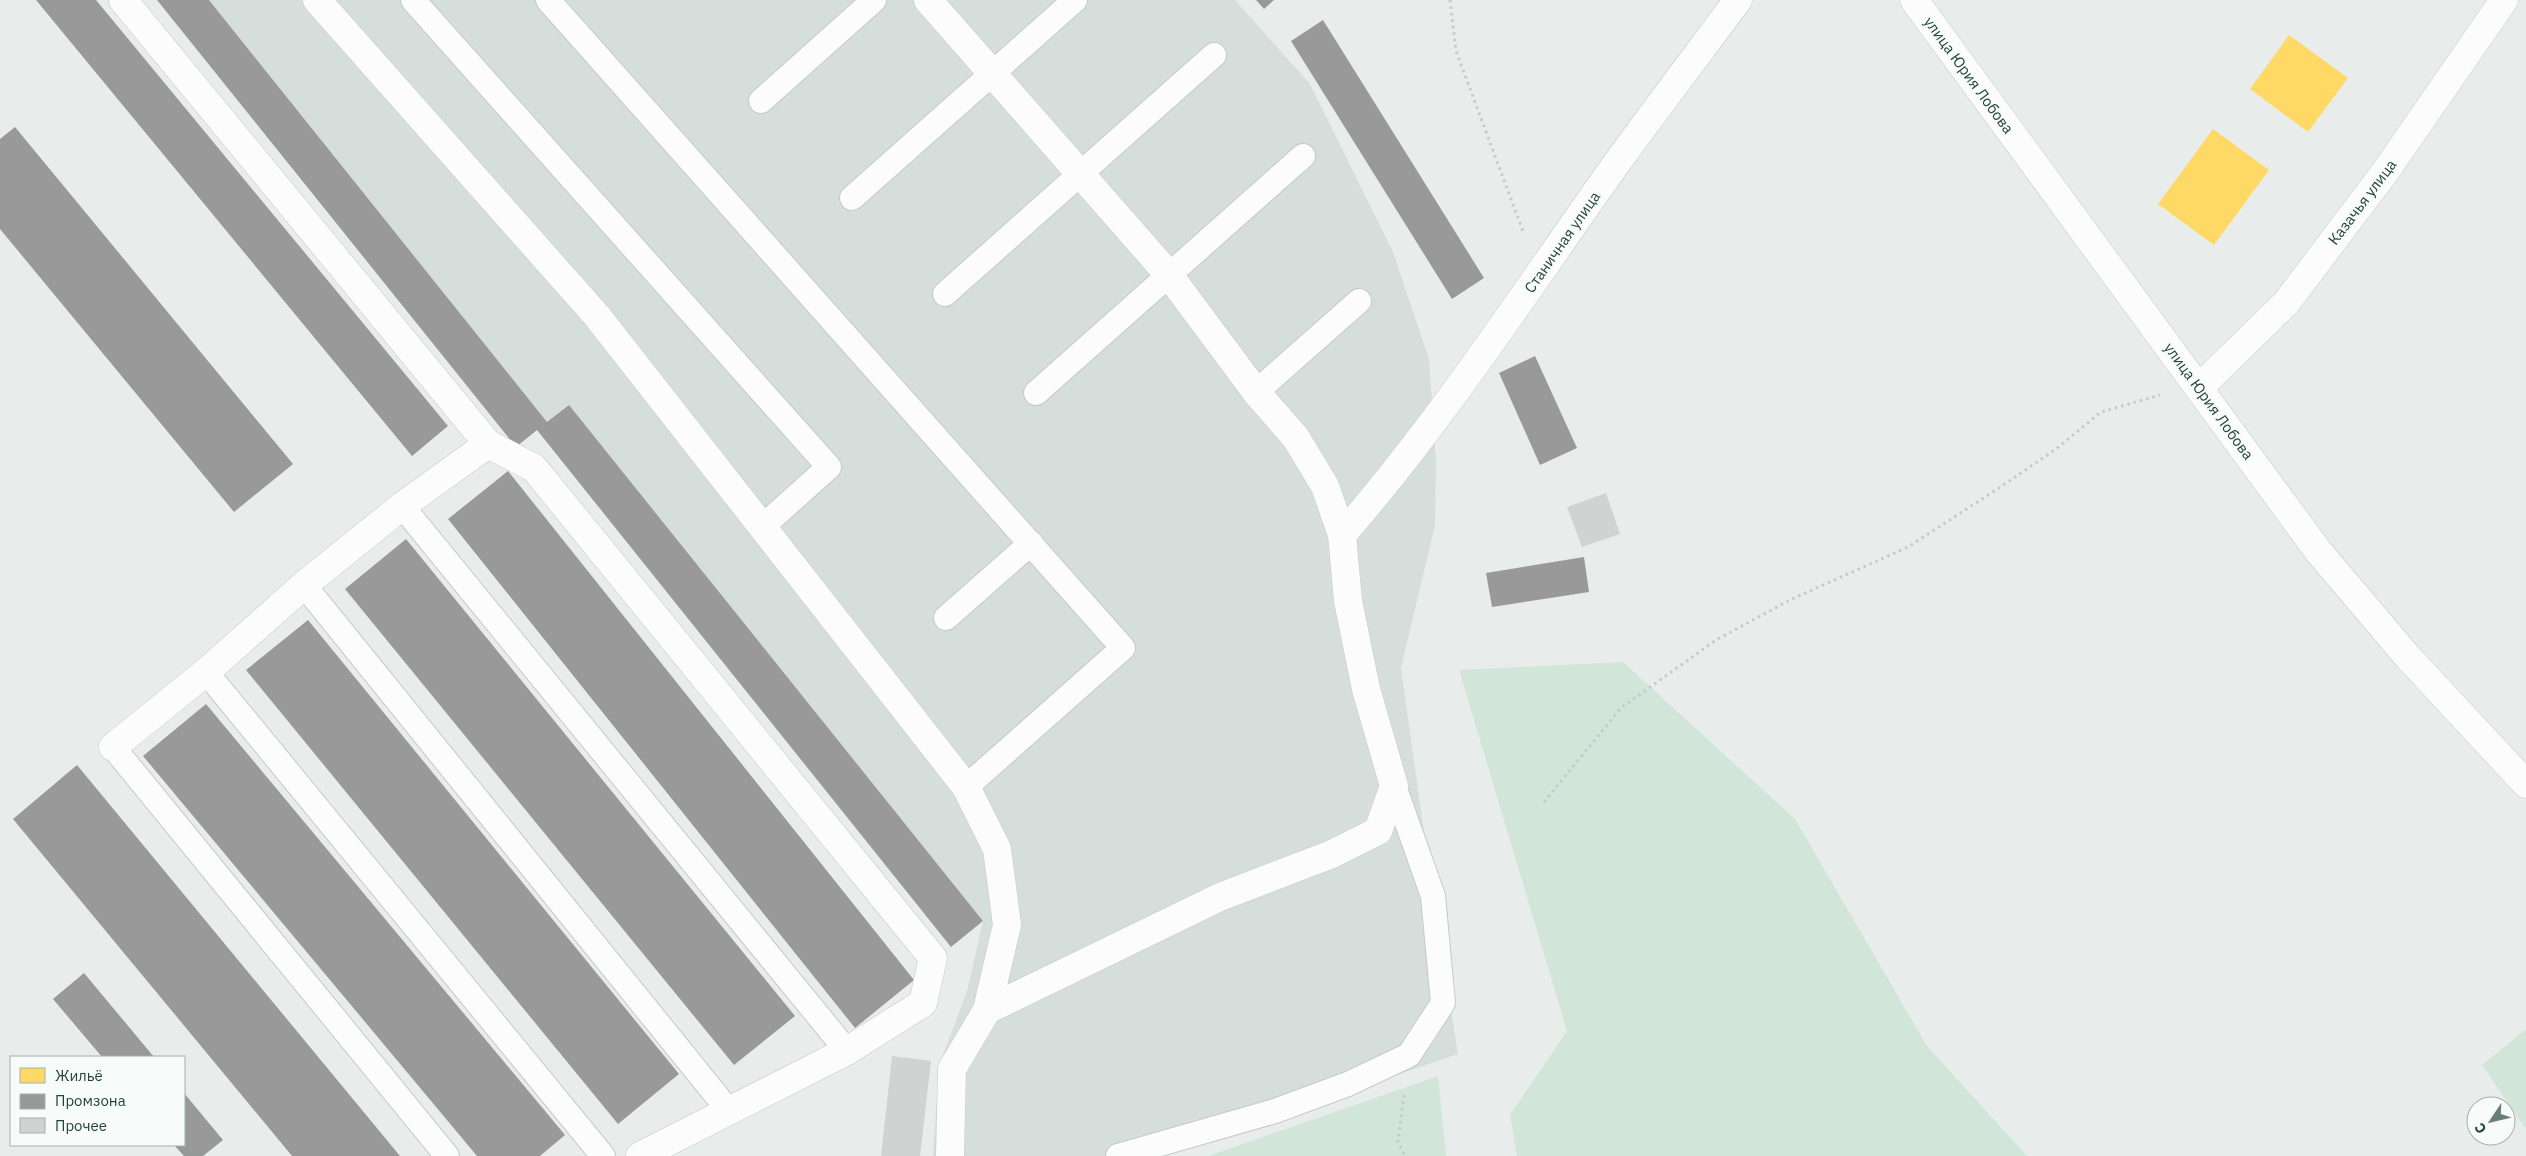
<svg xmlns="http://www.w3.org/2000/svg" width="2526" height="1156" font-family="'IBM Plex Sans',sans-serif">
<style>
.built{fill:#d6dedb}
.green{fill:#d1e6d8}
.homes{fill:#ffd966}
.industry{fill:#999}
.building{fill:#cfd4d2}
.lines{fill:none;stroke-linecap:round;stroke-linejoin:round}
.service-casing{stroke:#c5cac8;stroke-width:26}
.minor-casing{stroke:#c5cac8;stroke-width:29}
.path{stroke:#c3ccca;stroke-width:3;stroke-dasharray:2.5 4;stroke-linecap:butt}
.service{stroke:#fcfcfc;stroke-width:24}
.minor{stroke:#fcfcfc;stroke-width:28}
.labels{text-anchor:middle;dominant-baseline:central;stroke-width:5;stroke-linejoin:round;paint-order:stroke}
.street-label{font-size:15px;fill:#24423a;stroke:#f7fbf9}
</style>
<rect width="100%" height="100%" fill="#e8edeb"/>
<path class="built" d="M209 0H1235L1310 84 1393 252 1429 359 1436 461 1435 525 1401 668 1433 896 1458 1054 1160 1156H933L939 1066 967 991 983 921 569 405 547 422Z"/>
<path class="green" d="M1623 662 1795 819 1927 1046 2027 1156H1517L1510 1115 1567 1031 1459 670Z
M2526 1029V1129L2482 1065Z
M1438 1076 1446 1156H1208Z"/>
<path class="homes" d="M2289 35 2348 78 2308 132 2250 89Z
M2213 129 2269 170 2214 245 2158 204Z"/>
<path class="industry" d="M36 0H96L448 426 412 456Z
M157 0H209L547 422 569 405 983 921 951 947 537 430 516 447Z
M1256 0H1274L1264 9Z
M1323 20 1484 278 1452 299 1291 41Z
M15 127 293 464 234 512 0 229V139Z
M1535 356 1577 448 1540 465 1499 373Z
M508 471 914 980 855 1028 448 519Z
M406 539 795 1016 734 1065 345 589Z
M1584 557 1589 592 1492 607 1486 573Z
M308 620 679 1074 618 1124 246 670Z
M206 704 565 1135 540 1156H477L143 756Z
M77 765 400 1156H292L13 819Z
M84 973 154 1057H102L53 999Z
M184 1093 223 1140 203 1156H184L174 1145H184Z"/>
<path class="building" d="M1606 493 1620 534 1582 547 1567 507Z
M892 1056 931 1061 920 1156H881Z"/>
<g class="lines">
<g class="service-casing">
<path id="service" d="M413 0 829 467 762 527
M548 0 1123 648 966 787
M761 101 874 0
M852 198 1075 0
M945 294 1214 55
M1256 392 1359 301
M1036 393 1303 156
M402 506 847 1051
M304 585 729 1111
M946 618 1031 543
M206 672 603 1156
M113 747 447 1156
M1118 1156 1275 1111 1348 1084 1409 1055 1443 1003 1433 896 1394 786"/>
</g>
<g class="minor-casing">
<path id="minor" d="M317 0 597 316 966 787 997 849 1007 925 987 1010
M928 0 1169 275 1256 392 1296 438 1325 486 1342 535 1348 601 1366 689 1394 786 1378 831 1332 854 1220 897 987 1010 952 1069 950 1156
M1914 0 2318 551 2407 656 2526 784
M2200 387 2286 303 2385 172 2504 0
M488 444 534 468 933 958 923 1003 847 1051 640 1156
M1342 535C1443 419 1527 289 1616 164 1656 109 1697 55 1738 0
M113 747 206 672 304 585 402 506 488 444 123 0"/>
</g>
<path class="path" d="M1450 0 1456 51 1524 234
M1544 802 1621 708 1716 640 1792 599 1908 547 2002 486 2056 449 2101 412 2160 395
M1404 1095 1398 1142 1405 1156"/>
<use href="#service" class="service"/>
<use href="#minor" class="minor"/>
</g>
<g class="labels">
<g class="street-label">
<text transform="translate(1969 75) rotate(54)">улица Юрия Лобова</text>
<text transform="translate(2362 202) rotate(-53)">Казачья улица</text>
<text transform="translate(1562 242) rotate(-55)">Станичная улица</text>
<text transform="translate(2209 401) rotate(54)">улица Юрия Лобова</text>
</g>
</g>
<rect x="10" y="1056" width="175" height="90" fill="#f7fbf9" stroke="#a3b1ad"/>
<rect x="20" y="1068" width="25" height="15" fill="#ffd966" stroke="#a3b1ad"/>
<text x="55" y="1081" font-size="15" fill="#24423a">Жильё</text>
<rect x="20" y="1094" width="25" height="15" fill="#999999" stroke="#a3b1ad"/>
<text x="55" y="1106" font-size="15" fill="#24423a">Промзона</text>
<rect x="20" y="1118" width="25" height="15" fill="#cfd4d2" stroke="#a3b1ad"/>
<text x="55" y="1131" font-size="15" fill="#24423a">Прочее</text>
<g transform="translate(2491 1121) rotate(235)"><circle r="24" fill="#f7fbf9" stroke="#a3b1ad"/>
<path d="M0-4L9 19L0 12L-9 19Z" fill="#697e78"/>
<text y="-8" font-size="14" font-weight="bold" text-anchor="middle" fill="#24423a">С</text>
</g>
</svg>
